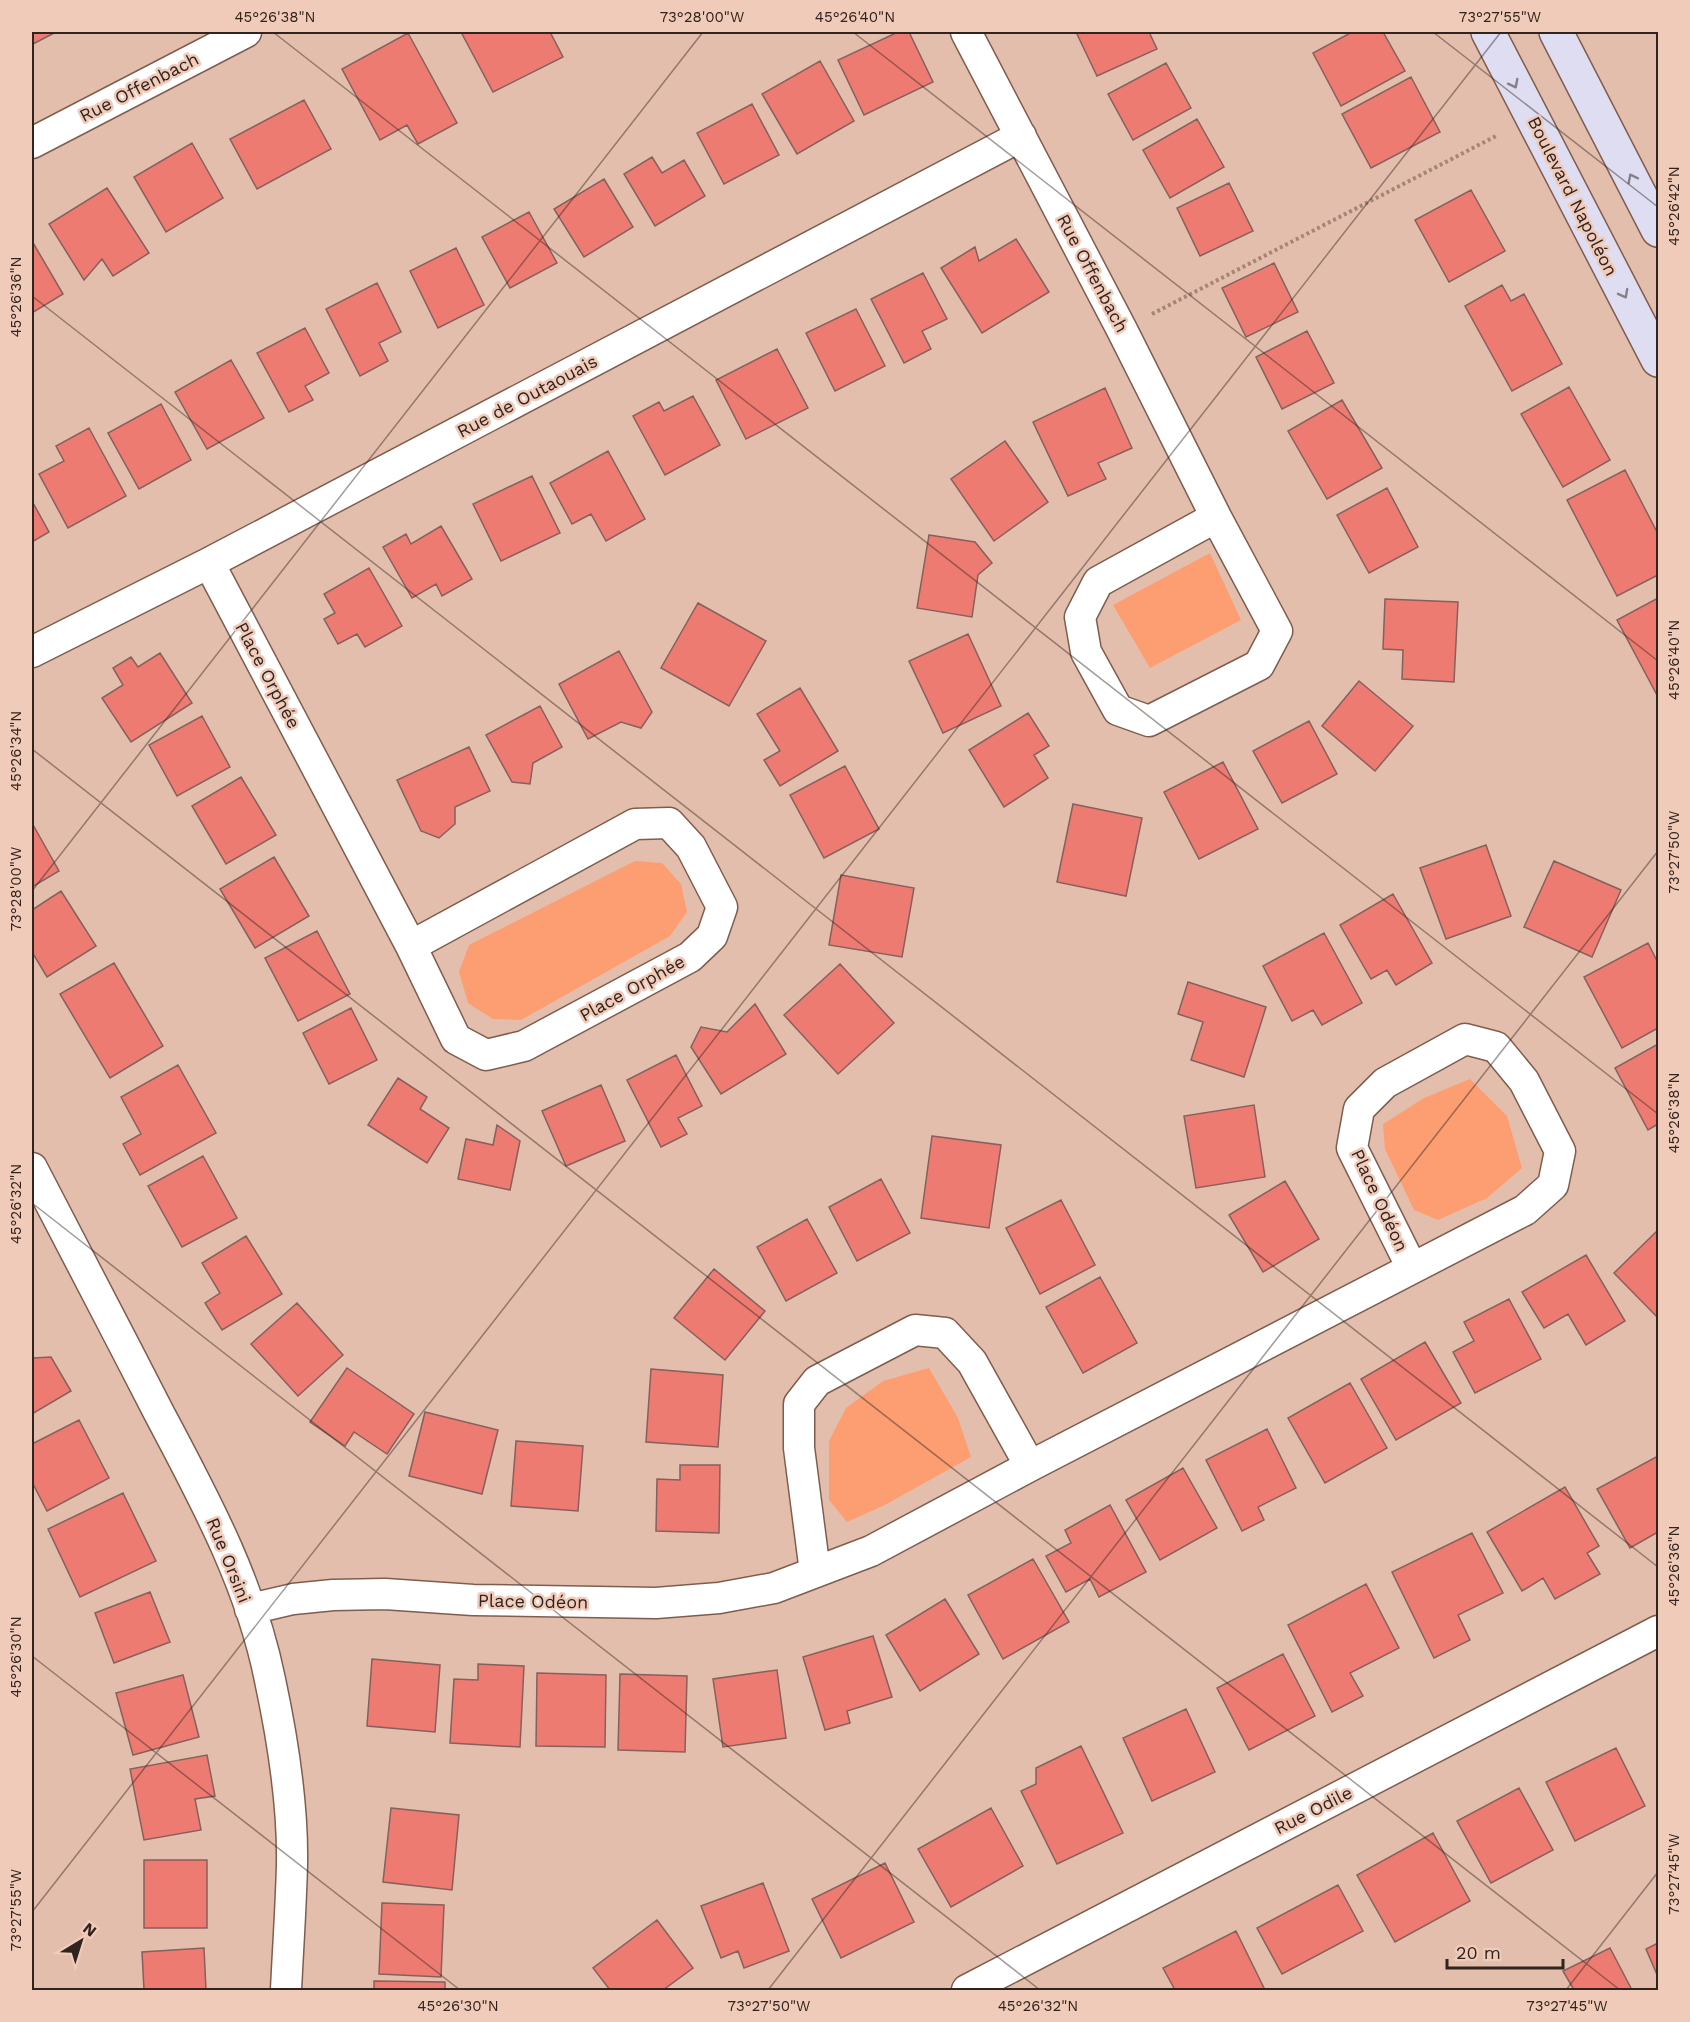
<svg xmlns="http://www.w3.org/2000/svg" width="1690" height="2022" font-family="'Work Sans',sans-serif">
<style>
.green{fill:#fc9e71}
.building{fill:#ed7b72;stroke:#86605c;stroke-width:1.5}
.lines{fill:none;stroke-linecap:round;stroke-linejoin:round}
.street-casing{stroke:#7f5d4e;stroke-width:33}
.secondary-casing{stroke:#7f5d4e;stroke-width:36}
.path{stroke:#a38678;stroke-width:4;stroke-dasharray:3 3;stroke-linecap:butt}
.street{stroke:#fff;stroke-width:30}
.secondary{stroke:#deddf2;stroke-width:33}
.oneway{stroke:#888088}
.ticks{fill:none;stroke:#31231d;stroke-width:1.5;stroke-opacity:0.45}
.labels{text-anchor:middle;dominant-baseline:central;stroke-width:5;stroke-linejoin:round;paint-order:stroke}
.street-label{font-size:18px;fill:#31231d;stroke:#f1cbb9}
.neatline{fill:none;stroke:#31231d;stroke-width:2}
.ticks-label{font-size:15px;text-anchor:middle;fill:#31231d}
</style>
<rect width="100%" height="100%" fill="#e4beac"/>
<path class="green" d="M1210 553 1241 620 1150 668 1113 605Z
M635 861 662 863 681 884 687 912 670 936 521 1020 493 1019 468 1003 459 972 469 945Z
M1470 1079 1507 1116 1522 1168 1487 1198 1438 1220 1414 1210 1385 1149 1383 1124 1424 1098Z
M929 1368 958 1418 971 1457 885 1505 847 1522 829 1500V1441L846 1408 883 1381Z"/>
<path class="building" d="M32 32H56L33 44Z
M461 32H550L563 57 493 92Z
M898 32H909L933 82 864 115 838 60Z
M1076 32H1149L1157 49 1097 76Z
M1352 32H1383L1405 71 1341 106 1313 53Z
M408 33 457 123 418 144 407 125 380 140 342 69Z
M820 61 854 121 797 154 762 94Z
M1166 63 1191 108 1133 140 1108 94Z
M1411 77 1440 132 1371 168 1342 114Z
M304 100 331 149 257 189 230 139Z
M752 104 779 155 724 184 697 133Z
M1197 119 1224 167 1170 198 1143 150Z
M192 143 223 198 166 232 134 177Z
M652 157 662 173 684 160 705 196 655 226 624 174Z
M604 179 633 227 584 257 554 209Z
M1229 183 1253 231 1200 256 1177 208Z
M107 188 149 253 113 276 102 259 84 280 49 224Z
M1471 190 1505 251 1449 282 1415 220Z
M529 212 557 263 510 288 482 237Z
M1016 239 1049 292 982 333 941 268 975 247 979 261Z
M32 241 63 294 32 313Z
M456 248 484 305 438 328 410 271Z
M1274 263 1298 312 1246 337 1222 288Z
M923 273 947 319 922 331 931 349 904 363 871 299Z
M377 283 401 332 379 343 388 361 360 376 326 309Z
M1502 285 1511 301 1524 294 1562 364 1512 391 1465 306Z
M856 309 885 366 835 391 806 333Z
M305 328 329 373 305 386 313 400 289 412 257 353Z
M1307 331 1334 383 1282 409 1256 357Z
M777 349 808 408 746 439 716 380Z
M231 360 264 418 207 449 175 392Z
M1569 387 1610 460 1563 487 1521 414Z
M1105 388 1132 448 1098 463 1106 479 1068 496 1033 422Z
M693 396 720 445 665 475 633 416 659 402 664 411Z
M1342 400 1382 468 1327 499 1288 431Z
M161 404 191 460 139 489 108 433Z
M89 428 126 496 68 528 39 474 64 461 56 446Z
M1005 441 1048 502 994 541 951 479Z
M608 451 645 519 606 541 591 514 572 524 550 483Z
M1625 470 1658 534V575L1617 596 1567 500Z
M532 476 560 533 501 561 473 504Z
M1387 488 1418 547 1369 573 1337 515Z
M32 501 49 532 32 542Z
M441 526 472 579 442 596 436 584 412 598 383 547 406 534 411 544Z
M929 535 975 542 992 563 978 575 972 617 917 608Z
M369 568 402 626 365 647 357 634 338 644 324 619 335 613 324 594Z
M1658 598V697L1617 620Z
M1385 599 1458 602 1454 682 1402 679 1403 650 1383 649Z
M698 603 766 641 729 706 661 668Z
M968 634 1001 706 943 733 909 661Z
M619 651 652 712 641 728 621 722 588 739 559 684Z
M160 653 192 703 131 742 102 698 123 685 113 668 131 657 138 667Z
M1359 681 1413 726 1375 771 1322 726Z
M800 688 838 751 780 786 764 760 780 751 757 714Z
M540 706 562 747 533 763 530 784 512 782 486 735Z
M1028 713 1049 746 1034 755 1048 778 1004 807 969 750Z
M202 716 230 767 177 796 149 745Z
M1309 721 1337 774 1282 803 1253 751Z
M469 747 490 791 455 807V824L439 838 421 831 397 780Z
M1223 762 1258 829 1199 859 1164 792Z
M845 766 879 829 824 858 790 795Z
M241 777 276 835 226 864 192 806Z
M1073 804 1142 818 1126 896 1057 882Z
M32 823 59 871 32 887Z
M1486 845 1511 916 1446 939 1420 868Z
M274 857 309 916 255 948 220 889Z
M1554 861 1621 890 1592 957 1524 927Z
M841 875 914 888 902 957 829 945Z
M61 891 96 946 47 977 32 952V910Z
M1393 894 1432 963 1396 985 1387 970 1371 979 1340 925Z
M317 931 350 994 298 1021 265 958Z
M1324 933 1362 1003 1322 1025 1313 1010 1292 1021 1263 966Z
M1648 943 1658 963V1028L1622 1048 1584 977Z
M114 963 163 1046 110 1078 60 994Z
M840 964 894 1023 838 1074 784 1015Z
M1188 982 1266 1007 1244 1077 1191 1060 1203 1022 1178 1014Z
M755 1004 786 1054 721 1094 691 1047 701 1027 727 1032Z
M351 1008 377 1060 329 1084 303 1033Z
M1658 1044V1124L1648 1130 1615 1068Z
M676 1055 702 1106 678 1118 687 1134 661 1147 627 1080Z
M178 1065 216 1133 140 1175 123 1144 141 1134 121 1097Z
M398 1078 427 1097 420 1109 449 1128 427 1163 368 1125Z
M601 1085 625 1141 566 1166 542 1111Z
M1254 1105 1265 1177 1196 1188 1184 1116Z
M497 1125 520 1141 510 1190 458 1179 466 1139 493 1145Z
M932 1136 1001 1145 989 1228 921 1218Z
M203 1156 237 1218 182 1247 148 1186Z
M881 1179 910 1233 857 1261 829 1207Z
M1285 1181 1319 1239 1263 1272 1229 1215Z
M1061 1200 1095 1265 1040 1294 1006 1228Z
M807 1219 837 1273 786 1301 757 1247Z
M1658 1230V1318L1614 1273Z
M246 1236 282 1294 222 1330 205 1303 220 1293 202 1263Z
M1586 1255 1625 1321 1586 1345 1568 1314 1544 1328 1522 1292Z
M714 1269 765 1311 725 1360 674 1318Z
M1100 1277 1137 1343 1083 1373 1046 1307Z
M1509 1299 1541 1359 1475 1393 1453 1352 1474 1341 1464 1322Z
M297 1303 343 1355 298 1396 251 1344Z
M1425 1342 1461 1403 1396 1440 1361 1379Z
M32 1356 33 1358 51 1357 71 1391 32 1414Z
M347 1368 414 1414 387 1454 354 1432 345 1446 310 1422Z
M651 1369 723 1375 718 1447 646 1442Z
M1350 1383 1387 1448 1325 1483 1288 1418Z
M425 1412 498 1430 482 1494 409 1476Z
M79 1420 109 1478 47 1511 32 1482V1444Z
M1267 1429 1296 1488 1258 1507 1264 1520 1242 1531 1206 1460Z
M516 1441 583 1446 578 1511 511 1506Z
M1658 1456V1532L1630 1548 1597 1489Z
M680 1465H720L719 1533 656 1531 657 1479 680 1480Z
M1183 1468 1217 1528 1160 1560 1126 1500Z
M1565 1487 1599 1546 1587 1553 1600 1574 1555 1599 1543 1578 1522 1591 1487 1532Z
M123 1493 156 1561 80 1597 48 1529Z
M1110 1505 1146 1572 1099 1597 1090 1579 1066 1592 1046 1556 1071 1543 1065 1530Z
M1472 1533 1503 1593 1458 1615 1470 1640 1434 1658 1392 1572Z
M1033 1559 1069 1622 1003 1659 968 1595Z
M1366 1584 1399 1648 1350 1673 1363 1696 1332 1712 1288 1625Z
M150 1592 170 1642 114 1663 95 1613Z
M945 1599 979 1654 920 1691 886 1635Z
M873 1636 892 1697 847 1711 850 1723 825 1730 803 1657Z
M1283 1654 1315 1716 1249 1750 1217 1688Z
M372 1659 440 1665 435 1732 367 1726Z
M478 1664 524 1666 520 1747 450 1743 454 1679 478 1680Z
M777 1670 786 1738 723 1747 713 1679Z
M537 1673 606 1675 605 1747 536 1746Z
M620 1674 687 1676 685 1752 618 1750Z
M183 1675 199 1737 133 1755 116 1693Z
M1186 1709 1215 1772 1152 1801 1123 1738Z
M1081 1746 1123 1833 1057 1864 1021 1791 1036 1784V1768Z
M1616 1748 1645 1806 1575 1841 1546 1782Z
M207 1755 215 1796 195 1799 201 1830 144 1840 130 1769Z
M1519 1788 1553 1850 1491 1883 1457 1821Z
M391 1808 459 1815 452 1890 383 1882Z
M991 1808 1023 1866 951 1907 918 1849Z
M1433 1833 1470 1901 1395 1942 1357 1875Z
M144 1860H207V1928H144Z
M885 1863 914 1922 841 1958 812 1899Z
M763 1883 789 1951 744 1968 738 1951 721 1958 701 1906Z
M1338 1885 1363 1931 1282 1974 1257 1928Z
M382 1903 444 1905 441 1977 379 1974Z
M657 1920 693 1968 663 1990H610L593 1968Z
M1236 1931 1265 1990H1175L1163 1968Z
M1658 1943V1977L1646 1949Z
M204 1948 206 1990H144L142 1952Z
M1610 1948 1632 1990H1574L1563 1971Z
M374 1981 445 1982V1990H374Z"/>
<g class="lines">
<g class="street-casing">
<path id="street" d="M966 32 1122 330 1216 517 1277 631 1259 665 1149 721 1118 710 1086 652 1080 617 1098 582 1216 517
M32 143 246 32
M209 563 411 946 456 1039 486 1055 524 1046 690 957 712 936 722 907 691 847 669 823 635 824 411 946
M32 652 209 563 1021 136
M32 1168C74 1249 117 1331 159 1413 204 1498 251 1584 270 1680 282 1736 293 1806 292 1864 291 1906 288 1948 286 1990
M815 1572 799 1448V1404L817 1381 915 1330 945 1333 972 1362 1030 1466
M250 1609 293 1599 333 1595 385 1594 473 1600 656 1603 719 1598 774 1588 871 1551 1030 1466 1525 1210 1553 1185 1560 1151 1524 1081 1496 1047 1465 1039 1385 1083 1359 1109 1352 1148 1412 1268
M967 1990 1658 1631"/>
</g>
<g class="secondary-casing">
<path id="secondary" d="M1488 32 1658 360
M1556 32 1658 230"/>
</g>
<path class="path" d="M1152 314 1498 135"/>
<use href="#street" class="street"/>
<use href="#secondary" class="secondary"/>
</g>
<defs><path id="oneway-chevron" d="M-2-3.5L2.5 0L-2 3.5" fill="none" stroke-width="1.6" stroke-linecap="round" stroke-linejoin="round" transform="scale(1.5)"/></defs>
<g class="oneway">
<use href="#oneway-chevron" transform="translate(1514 84) rotate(63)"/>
<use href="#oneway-chevron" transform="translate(1632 178) rotate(-117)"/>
<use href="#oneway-chevron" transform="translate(1624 294) rotate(62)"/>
</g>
<path class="ticks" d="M273 32 1658 1114M853 32 1658 661M1433 32 1658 207M32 296 1658 1567M32 749 1620 1990M32 891 703 32M32 1203 1040 1990M32 1656 460 1990M32 1912 1501 32M768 1990 1658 851M1566 1990 1658 1872"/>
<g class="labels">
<g class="street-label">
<text transform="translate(139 87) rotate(-27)">Rue Offenbach</text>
<text transform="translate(1573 196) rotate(63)">Boulevard Napoléon</text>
<text transform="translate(1093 273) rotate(62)">Rue Offenbach</text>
<text transform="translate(527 396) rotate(-28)">Rue de Outaouais</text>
<text transform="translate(268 675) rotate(62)">Place Orphée</text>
<text transform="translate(632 988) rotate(-29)">Place Orphée</text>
<text transform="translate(1380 1200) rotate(65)">Place Odéon</text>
<text transform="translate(229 1560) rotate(68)">Rue Orsini</text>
<text transform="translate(533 1601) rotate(1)">Place Odéon</text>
<text transform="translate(1313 1810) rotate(-27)">Rue Odile</text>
</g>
</g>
<rect width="1690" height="2022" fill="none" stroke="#f1cbb9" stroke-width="66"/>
<g transform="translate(81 1941) rotate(38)" stroke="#f1cbb9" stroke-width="4.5" paint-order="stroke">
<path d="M0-4.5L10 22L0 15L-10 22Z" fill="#31231d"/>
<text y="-9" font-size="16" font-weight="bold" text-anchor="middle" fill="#31231d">N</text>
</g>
<path d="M1447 1959v9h116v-9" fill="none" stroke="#31231d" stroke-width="3"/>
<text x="1456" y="1959" font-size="18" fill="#31231d" stroke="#f1cbb9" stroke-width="4.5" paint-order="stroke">20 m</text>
<rect x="33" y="33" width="1624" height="1956" class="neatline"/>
<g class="ticks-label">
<text x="275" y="22">45°26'38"N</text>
<text x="702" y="22">73°28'00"W</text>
<text x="855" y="22">45°26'40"N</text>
<text x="1500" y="22">73°27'55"W</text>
<text transform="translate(1674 206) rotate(-90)" y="5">45°26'42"N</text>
<text transform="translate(16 297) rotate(-90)" y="5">45°26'36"N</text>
<text transform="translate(1674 660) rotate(-90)" y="5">45°26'40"N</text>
<text transform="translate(16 751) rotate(-90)" y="5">45°26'34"N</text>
<text transform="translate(1674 852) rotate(-90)" y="5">73°27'50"W</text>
<text transform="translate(16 889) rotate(-90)" y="5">73°28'00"W</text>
<text transform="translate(1674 1113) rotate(-90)" y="5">45°26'38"N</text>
<text transform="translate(16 1204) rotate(-90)" y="5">45°26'32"N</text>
<text transform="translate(1674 1566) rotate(-90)" y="5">45°26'36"N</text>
<text transform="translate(16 1657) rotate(-90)" y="5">45°26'30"N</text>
<text transform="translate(1674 1874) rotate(-90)" y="5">73°27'45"W</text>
<text transform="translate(16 1910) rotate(-90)" y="5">73°27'55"W</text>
<text x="458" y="2011">45°26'30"N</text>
<text x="769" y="2011">73°27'50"W</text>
<text x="1038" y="2011">45°26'32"N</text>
<text x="1567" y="2011">73°27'45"W</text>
</g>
</svg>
